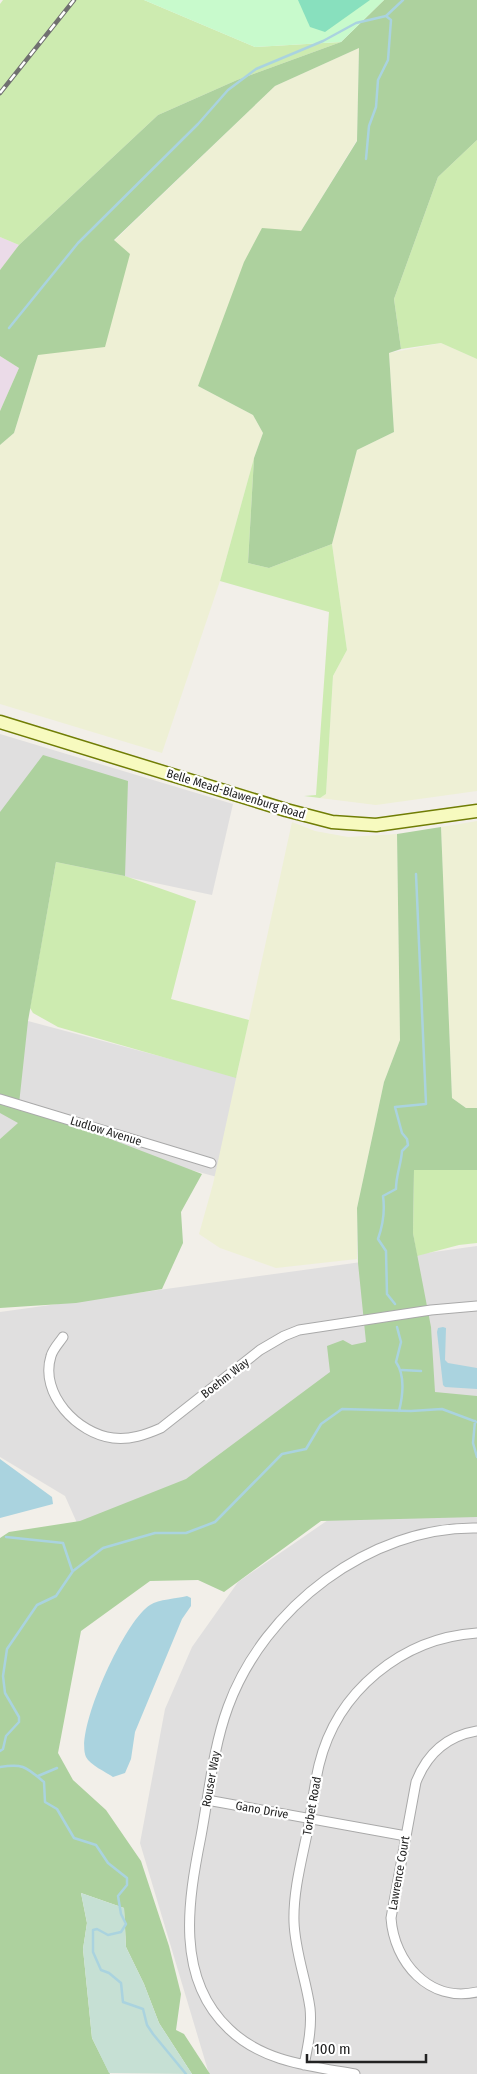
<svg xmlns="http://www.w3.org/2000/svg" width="477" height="2074" font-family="'Fira Sans Condensed',sans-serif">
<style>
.residential{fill:#e0dfdf}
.industrial{fill:#ebdbe8}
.farmland{fill:#eef0d5}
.grass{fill:#cdebb0}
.forest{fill:#add19e}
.wetland{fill:#c6e0d4}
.park{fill:#c8facc}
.pitch{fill:#88e0be}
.water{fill:#aad3df}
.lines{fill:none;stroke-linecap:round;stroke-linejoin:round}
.stream{stroke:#aad3df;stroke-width:2.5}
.street-casing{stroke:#a9a9a9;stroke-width:11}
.secondary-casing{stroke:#707d05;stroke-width:15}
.street{stroke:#fff;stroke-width:9}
.secondary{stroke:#f7fabf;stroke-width:12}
.rail-casing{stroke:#707070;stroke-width:4.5}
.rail{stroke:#fff;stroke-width:2.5;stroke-dasharray:8;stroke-linecap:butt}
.labels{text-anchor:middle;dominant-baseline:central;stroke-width:4.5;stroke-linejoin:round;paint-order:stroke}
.street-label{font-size:12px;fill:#222;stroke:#fff}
</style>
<rect width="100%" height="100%" fill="#f2efe9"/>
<path class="residential" d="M0 734 233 804 212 895 56 862 0 840Z
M0 1007 28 1021 238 1077 217 1177 19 1123 0 1139Z
M477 1246V1401L183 1482 77 1523 65 1496 0 1457V1312Z
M477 1513V2074H209L140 1843 165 1709 192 1647 238 1582 328 1520Z"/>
<path class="industrial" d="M0 237 19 245 0 270Z
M0 356 19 368 0 411Z"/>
<path class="farmland" d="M359 48 357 140 301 231 198 386 253 415 263 433 254 458 220 581 162 753 0 704V445L14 433 38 355 114 241 275 86Z
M441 343 477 359V791L376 805 320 798 326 794 333 676 347 650 332 544 357 450 394 432 389 353Z
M477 821V1108H466L452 1098 441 827Z
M292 822 315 831 348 837 397 834 400 1040 384 1082 357 1208V1259L276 1268 220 1248 199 1234 213 1184Z"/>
<path class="grass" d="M3 0H144L255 47 341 42 237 80 158 115 19 245 0 237V4Z
M477 140V359L441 343 401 349 394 299 438 177Z
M254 458 248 563 269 568 332 544 347 650 333 676 326 794 320 798 304 796 316 795 329 612 220 581Z
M56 862 125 876 196 901 171 999 249 1020 236 1078 58 1027 33 1013 30 1008Z
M414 1170H477V1243L459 1245 417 1256 413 1233Z"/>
<path class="forest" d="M384 0H477V140L438 177 394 299 401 349 389 353 394 432 357 450 332 544 269 568 248 563 254 458 263 433 253 415 198 386 244 262 262 228 301 231 357 141 359 48 275 86 114 240 130 254 105 347 38 355 14 433 0 445V411L19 368 0 356V270L19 245 158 115 237 80 341 42Z
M43 755 128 781 125 876 56 862 28 1021 19 1104 202 1174 181 1212 183 1243 162 1289 76 1303 0 1308V1139L18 1123 0 1113V812Z
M441 827 452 1098 466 1108H477V1170H414L413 1233 431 1327 435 1392 477 1396V1517L321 1521 224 1592 198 1580 150 1581 81 1631 58 1753 73 1780 106 1810 141 1861 169 1946 181 1994 176 2030 184 2034 210 2074H192L159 2023 144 1984 126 1947 124 1908 81 1893 87 1923 83 1949 92 2038 110 2074H0V1538L9 1532 80 1521 186 1479 330 1372 327 1346 343 1340 352 1345 366 1342 358 1263 357 1208 384 1082 400 1040 397 834Z"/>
<path class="wetland" d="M81 1893 124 1908 126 1947 144 1984 159 2023 192 2074 109 2073 92 2038 83 1949 87 1923Z"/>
<path class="park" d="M144 0H384L341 42 255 47Z"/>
<path class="pitch" d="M298 0H370L325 32 310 27Z"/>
<path class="water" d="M443 1327 446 1328 445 1360 448 1363 477 1368V1389L445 1387 443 1385 437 1332 438 1328Z
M0 1459 52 1497 53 1504 0 1518Z
M187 1596 191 1598V1606L182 1619 135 1732 131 1759 125 1773 113 1777C106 1772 90 1765 86 1757 74 1731 125 1620 150 1605 159 1599 176 1599 187 1596Z"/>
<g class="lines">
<path class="stream" d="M366 159 369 126 376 107 378 80 388 60 391 20 386 16
M9 328 78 243 198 124 228 90 256 69 323 41 356 23 386 16 403 0
M395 1304 387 1294 386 1251 378 1239C383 1225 385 1210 383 1196L396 1189C396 1175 401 1165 402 1151L408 1145 407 1139 402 1133 395 1107 426 1104 416 874
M397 1327 401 1342 396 1362C405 1375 403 1395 399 1411
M402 1370 421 1371
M475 1421 473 1443 477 1457
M6 1537 63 1543 72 1570
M0 1751 3 1749 6 1736 19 1722V1717L5 1693 3 1676 7 1649 37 1605 56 1596 73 1571 103 1548 155 1533H186L215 1522 282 1454 306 1449 321 1424 342 1409 411 1411 442 1409 477 1422
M0 1767C23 1763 26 1767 44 1782L45 1802 57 1809 74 1838 96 1845 108 1863 127 1878V1885L118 1896 121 1914 126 1924 121 1932 108 1935 97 1929 93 1930V1952L101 1970 109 1973 121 1983 123 2002 143 2009 147 2025 153 2034 186 2074
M38 1776 57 1768"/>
<g class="street-casing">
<path id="street" d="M0 1099 211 1163
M63 1337C59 1343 53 1349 51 1356 39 1394 78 1434 113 1438 130 1440 145 1435 161 1428L260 1350 284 1336 299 1330 431 1310 477 1306
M477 1731C447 1736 427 1754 416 1782L391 1918C394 1962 429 2003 477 1992
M207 1800 406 1836
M304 2065C308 2046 312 2027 310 2008 306 1979 295 1952 294 1922 293 1891 302 1859 308 1829 312 1808 314 1786 319 1765 337 1691 402 1638 477 1633
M355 2074C310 2066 263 2062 229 2029 175 1978 188 1901 201 1836 209 1793 213 1748 228 1707 264 1608 370 1526 477 1528"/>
</g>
<g class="secondary-casing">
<path id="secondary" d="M0 722 286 810 332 822 376 825 477 811"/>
</g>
<use href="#street" class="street"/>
<use href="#secondary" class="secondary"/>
<g class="rail-casing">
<path id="rail" d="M0 93 74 0"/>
</g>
<use href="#rail" class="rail"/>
</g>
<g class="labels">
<g class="street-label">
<text transform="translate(236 794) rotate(17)">Belle Mead-Blawenburg Road</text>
<text transform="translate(106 1131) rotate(17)">Ludlow Avenue</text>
<text transform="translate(225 1378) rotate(-38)">Boehm Way</text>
<text transform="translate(211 1779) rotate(-80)">Rouser Way</text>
<text transform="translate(312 1806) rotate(-80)">Torbet Road</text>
<text transform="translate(262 1810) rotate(10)">Gano Drive</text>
<text transform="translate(399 1873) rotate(-80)">Lawrence Court</text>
</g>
</g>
<path d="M307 2054v8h119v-8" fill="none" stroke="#222222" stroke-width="2.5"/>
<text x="314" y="2054" font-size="15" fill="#222222" stroke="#ffffff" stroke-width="4" paint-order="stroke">100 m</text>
</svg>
